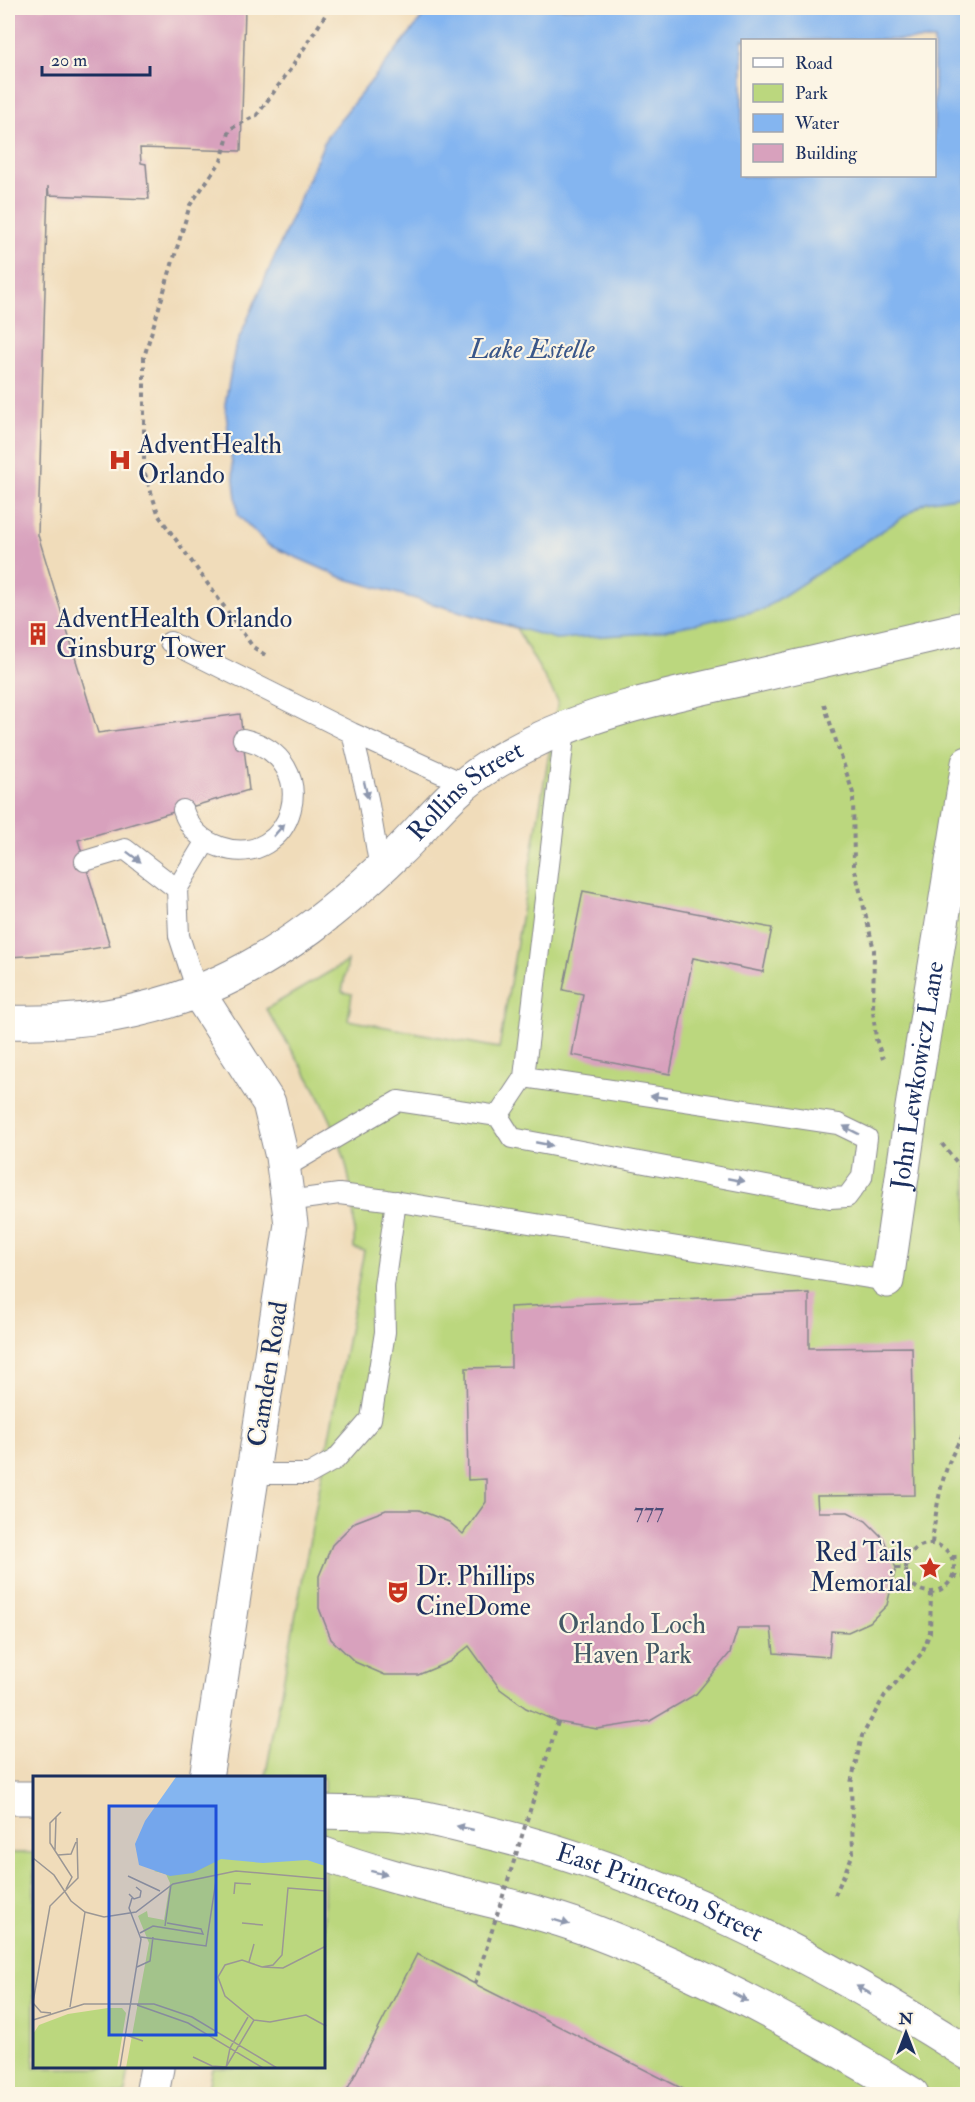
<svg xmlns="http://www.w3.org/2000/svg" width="975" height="2102" font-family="'IM FELL Double Pica',serif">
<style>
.green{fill:#bbd77e;stroke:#6b836e;stroke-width:1.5}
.water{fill:#84b5f0;stroke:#5072a7;stroke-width:1.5;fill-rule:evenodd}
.building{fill:#d8a1bd}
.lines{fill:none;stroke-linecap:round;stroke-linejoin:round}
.lane-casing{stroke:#86868c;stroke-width:22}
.street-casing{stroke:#86868c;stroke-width:35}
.secondary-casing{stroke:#86868c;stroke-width:35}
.path{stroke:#86868c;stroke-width:4;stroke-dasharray:4.5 4.5;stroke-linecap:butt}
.lane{stroke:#fff;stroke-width:20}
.street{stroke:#fff;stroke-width:33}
.secondary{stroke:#fff;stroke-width:33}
.path-bridge{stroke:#86868c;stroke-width:4;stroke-dasharray:4.5 4.5;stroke-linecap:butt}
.oneway{fill:#8d97ae}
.labels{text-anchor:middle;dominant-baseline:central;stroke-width:4.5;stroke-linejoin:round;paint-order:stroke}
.number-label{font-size:22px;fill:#4a4c76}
.poi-label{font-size:26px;fill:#1b2f5e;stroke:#fcf5e5;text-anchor:start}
.street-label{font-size:26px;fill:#1b2f5e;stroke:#fcf5e5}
.park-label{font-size:26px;fill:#435966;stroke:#fcf5e5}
.water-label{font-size:27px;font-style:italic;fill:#3a578a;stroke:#fcf5e5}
.inset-road{fill:none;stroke:#9b9795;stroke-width:1.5}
.view{fill:#1d4ed8;fill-opacity:0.15;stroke:#1d4ed8;stroke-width:3}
.inset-edge{fill:none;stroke:#1b2f5e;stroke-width:3}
</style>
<rect width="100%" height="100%" fill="#fcf5e5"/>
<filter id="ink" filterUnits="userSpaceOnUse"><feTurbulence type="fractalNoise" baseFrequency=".0167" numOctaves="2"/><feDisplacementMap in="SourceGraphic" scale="12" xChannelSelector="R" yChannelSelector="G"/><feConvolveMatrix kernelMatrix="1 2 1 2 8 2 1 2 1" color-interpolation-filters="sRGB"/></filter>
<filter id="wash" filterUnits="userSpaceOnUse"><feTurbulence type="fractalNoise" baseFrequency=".008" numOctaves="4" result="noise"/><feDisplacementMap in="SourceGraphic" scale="24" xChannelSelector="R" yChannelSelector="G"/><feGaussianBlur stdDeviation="1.35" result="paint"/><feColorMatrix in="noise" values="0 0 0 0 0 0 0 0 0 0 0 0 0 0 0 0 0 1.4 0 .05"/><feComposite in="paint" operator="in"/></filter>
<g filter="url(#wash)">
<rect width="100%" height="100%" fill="#f0dcba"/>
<path class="green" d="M967 418V2094H207L212 2068H324V1778H265L364 1251 354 1248C358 1144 318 1093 266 1009L348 961 342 992 352 994 348 1020 499 1048 558 701 516 628 405 595Z
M8 1853H34V2068H129L125 2094H8Z"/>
<path class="water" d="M430 8H967V495L926 502 762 610 651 633 556 639 343 578 268 545 238 515 225 404 235 348 327 136ZM742 40H934V176H742Z"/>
<g id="blocks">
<path class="building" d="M8 8H245L241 151 140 148 141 163 146 164 149 199 49 195 48 186 38 535 98 733 240 714 249 790 78 840 110 946 61 954 8 957Z
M583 891 772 928 763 972 693 958 670 1074 572 1055 583 994 563 990Z
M8 1128H12L9 1145H8Z
M809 1293V1348L912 1347 915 1495 817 1496 818 1512H848L866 1521 883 1538 896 1568 887 1605 870 1622 848 1632 831 1631 829 1657 774 1653 771 1628H738L730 1653 696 1694 650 1721 597 1729 558 1722 526 1708 500 1689 469 1646 449 1662 418 1675H385L355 1662 331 1639 319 1608V1576L332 1545 355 1522 386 1510H419L449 1522 463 1534 486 1502V1479L468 1480 466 1368 511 1367 510 1307Z
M417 1954 475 1984 693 2094H345Z"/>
</g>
</g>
<g filter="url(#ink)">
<use href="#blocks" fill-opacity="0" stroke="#86868c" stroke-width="1.5"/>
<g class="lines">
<g class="lane-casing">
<path id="lane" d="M170 642 352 733 465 784
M352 733 368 799 380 869
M183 810C189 828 202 841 220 847 293 872 328 758 243 739
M85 861 125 849 177 889
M197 991 179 936 177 889 206 841
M498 1116 524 1077 565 729
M284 1168 398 1101 498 1116 512 1138 830 1198 847 1197 862 1177 867 1138 838 1124 524 1077
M288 1201 339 1194 387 1200 887 1281
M253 1474H309L336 1459 371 1419 385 1332 384 1286 396 1201"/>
</g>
<g class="street-casing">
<g id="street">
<path d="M197 991 269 1103 282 1157 291 1224 206 1778"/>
<path id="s1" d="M887 1281 912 1107 968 763"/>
<path d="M152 2094 157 2068"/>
</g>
</g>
<g class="secondary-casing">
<g id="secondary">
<path id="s2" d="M8 1022C174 1027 281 965 397 853 418 833 436 810 457 791 479 770 506 756 533 742 598 710 673 695 743 679 818 662 893 645 968 627"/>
<path d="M8 1798H34"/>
<path id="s3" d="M324 1812C351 1813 379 1812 406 1815 429 1817 454 1825 477 1830 652 1870 817 1957 968 2053"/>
<path d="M324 1854C410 1887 503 1898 590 1930 703 1973 810 2031 912 2094"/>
</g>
</g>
<path class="path" d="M265 655 253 647 159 516 144 471V357L190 205 221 161 230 129 257 115 292 67 330 8
M824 704 853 793 854 866 874 950 873 1011 876 1039 883 1059
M942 1144 968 1176
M932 1543C937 1503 942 1462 968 1429
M906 1568a24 24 0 1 1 48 0a24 24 0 1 1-48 0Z
M952 1557H968
M896 1568H906
M953 1577H968
M835 1895 853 1854 851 1783 862 1736 885 1695 922 1653 930 1632 931 1592"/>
<use href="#lane" class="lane"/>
<use href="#street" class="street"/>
<use href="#secondary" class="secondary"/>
<path class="path-bridge" d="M475 1984 558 1722"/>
</g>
<defs><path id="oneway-solid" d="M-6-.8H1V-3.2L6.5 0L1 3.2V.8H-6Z" transform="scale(1.5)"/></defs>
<g class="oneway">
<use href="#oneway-solid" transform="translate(366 790) rotate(77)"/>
<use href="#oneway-solid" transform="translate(279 830) rotate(-49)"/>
<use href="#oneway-solid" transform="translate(134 857) rotate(37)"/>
<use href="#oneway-solid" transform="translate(659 1097) rotate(-172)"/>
<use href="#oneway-solid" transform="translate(851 1130) rotate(-153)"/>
<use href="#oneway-solid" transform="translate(544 1144) rotate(11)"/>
<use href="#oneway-solid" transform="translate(736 1180) rotate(11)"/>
<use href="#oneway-solid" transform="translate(465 1828) rotate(-167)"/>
<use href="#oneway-solid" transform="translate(379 1873) rotate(14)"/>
<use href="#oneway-solid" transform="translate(561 1922) rotate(17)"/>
<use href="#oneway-solid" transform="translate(864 1990) rotate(-152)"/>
<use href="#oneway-solid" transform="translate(740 1997) rotate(29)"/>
</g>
</g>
<defs>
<g id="hospital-bare" transform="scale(1.8)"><path d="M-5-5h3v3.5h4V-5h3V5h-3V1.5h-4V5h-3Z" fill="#c8321e" stroke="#fcf5e5" stroke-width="2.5" paint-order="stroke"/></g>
<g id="building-bare" transform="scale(1.8)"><path d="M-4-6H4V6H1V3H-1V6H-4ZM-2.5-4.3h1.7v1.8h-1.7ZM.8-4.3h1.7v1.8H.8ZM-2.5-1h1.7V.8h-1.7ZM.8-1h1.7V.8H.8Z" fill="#c8321e" stroke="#fcf5e5" stroke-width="2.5" paint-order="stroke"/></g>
<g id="sight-bare" transform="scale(1.8)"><path d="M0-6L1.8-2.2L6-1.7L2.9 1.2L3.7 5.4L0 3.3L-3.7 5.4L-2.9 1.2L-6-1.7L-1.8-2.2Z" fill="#c8321e" stroke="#fcf5e5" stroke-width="2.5" paint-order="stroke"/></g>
<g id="theatre-bare" transform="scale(1.8)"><path d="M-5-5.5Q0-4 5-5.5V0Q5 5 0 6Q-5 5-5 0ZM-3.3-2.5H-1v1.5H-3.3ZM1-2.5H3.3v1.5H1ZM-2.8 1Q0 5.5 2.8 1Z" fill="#c8321e" stroke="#fcf5e5" stroke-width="2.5" paint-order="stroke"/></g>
</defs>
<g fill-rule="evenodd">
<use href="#hospital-bare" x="120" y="460"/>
<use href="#building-bare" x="38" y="634"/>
<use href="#sight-bare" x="930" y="1568"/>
<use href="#theatre-bare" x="398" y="1592"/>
</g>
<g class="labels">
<g class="number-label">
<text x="649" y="1511">777</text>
</g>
<g class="poi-label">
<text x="138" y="445">AdventHealth<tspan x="138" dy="30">Orlando</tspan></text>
<text x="56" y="619">AdventHealth Orlando<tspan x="56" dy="30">Ginsburg Tower</tspan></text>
<text x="912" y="1553" text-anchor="end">Red Tails<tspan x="912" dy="30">Memorial</tspan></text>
<text x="416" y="1577">Dr. Phillips<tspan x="416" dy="30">CineDome</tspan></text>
</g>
<g class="street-label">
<text stroke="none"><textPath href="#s2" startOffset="531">Rollins Street</textPath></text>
<text stroke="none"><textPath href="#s1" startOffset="208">John Lewkowicz Lane</textPath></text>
<text transform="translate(268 1374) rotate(-81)">Camden Road</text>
<text stroke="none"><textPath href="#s3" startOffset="348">East Princeton Street</textPath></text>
</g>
<g class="park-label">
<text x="632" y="1625">Orlando Loch<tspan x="632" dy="30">Haven Park</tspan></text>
</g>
<g class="water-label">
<text x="532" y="349">Lake Estelle</text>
</g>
</g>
<g transform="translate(33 1776)">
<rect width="292" height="292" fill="#f0dcba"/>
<path d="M177 77 292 78V292H93L116 167 105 140 114 135 115 141 131 144 137 107 133 98 121 95ZM75 232H89L93 237 84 292H0V258L6 249 35 238Z" fill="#bbd77e"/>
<path d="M143 1H292V90L274 84 230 87 188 83 160 97 137 100 106 89 102 68 112 45Z" fill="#84b5f0"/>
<path class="inset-road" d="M28 36 17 47V67L39 101 33 113M22 74 23 41M25 79 38 78 43 66M0 82 21 99 38 125 52 136 71 141 103 136 140 108 203 95 293 103M95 100 127 115M293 115 255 112 249 179 240 189 229 191 250 192 293 170M96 118 101 123 107 121 108 115 103 111M201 118 202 107 218 108M209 147 230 149M132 150 138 109M107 157 120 150 170 158 168 153 134 147M108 161 173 170 184 98M216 186 221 168M104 191 117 185 120 161M229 191 209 184 192 189 185 201 192 220 221 244 237 246 273 239 293 250M0 226 17 130 45 102 44 62M0 227 8 236 18 237M104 229 155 247 230 292M37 231 52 136M0 244 51 228H121L159 241 244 292M93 259 110 265M160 281 179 290 193 291M193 291 221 244M87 292 108 163 96 132 99 122M193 292 197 272 215 241"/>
<path class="view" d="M76 30H183V259H76Z"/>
<rect width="292" height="292" class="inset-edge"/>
</g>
<rect width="975" height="2102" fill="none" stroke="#fcf5e5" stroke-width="30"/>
<rect x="741" y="39" width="195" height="138" fill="#fcf5e5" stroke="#a2a6af" stroke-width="1.5"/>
<rect x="753" y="58" width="30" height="9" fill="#ffffff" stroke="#a2a6af" stroke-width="1.5"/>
<text x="795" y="69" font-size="18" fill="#1b2f5e">Road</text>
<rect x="753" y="84" width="30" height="18" fill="#bbd77e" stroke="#a2a6af" stroke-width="1.5"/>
<text x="795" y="99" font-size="18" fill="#1b2f5e">Park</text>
<rect x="753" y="114" width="30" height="18" fill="#84b5f0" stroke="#a2a6af" stroke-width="1.5"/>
<text x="795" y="129" font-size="18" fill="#1b2f5e">Water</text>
<rect x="753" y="144" width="30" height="18" fill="#d8a1bd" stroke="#a2a6af" stroke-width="1.5"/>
<text x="795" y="159" font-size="18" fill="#1b2f5e">Building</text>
<g transform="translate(906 2033)" stroke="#fcf5e5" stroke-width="4.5" paint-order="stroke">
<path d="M0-4.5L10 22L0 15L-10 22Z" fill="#1b2f5e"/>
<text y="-9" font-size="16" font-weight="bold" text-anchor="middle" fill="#1b2f5e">N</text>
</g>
<path d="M42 66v9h108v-9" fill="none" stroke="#1b2f5e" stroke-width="3"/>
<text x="51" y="66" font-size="18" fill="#1b2f5e" stroke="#fcf5e5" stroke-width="4.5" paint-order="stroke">20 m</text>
</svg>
